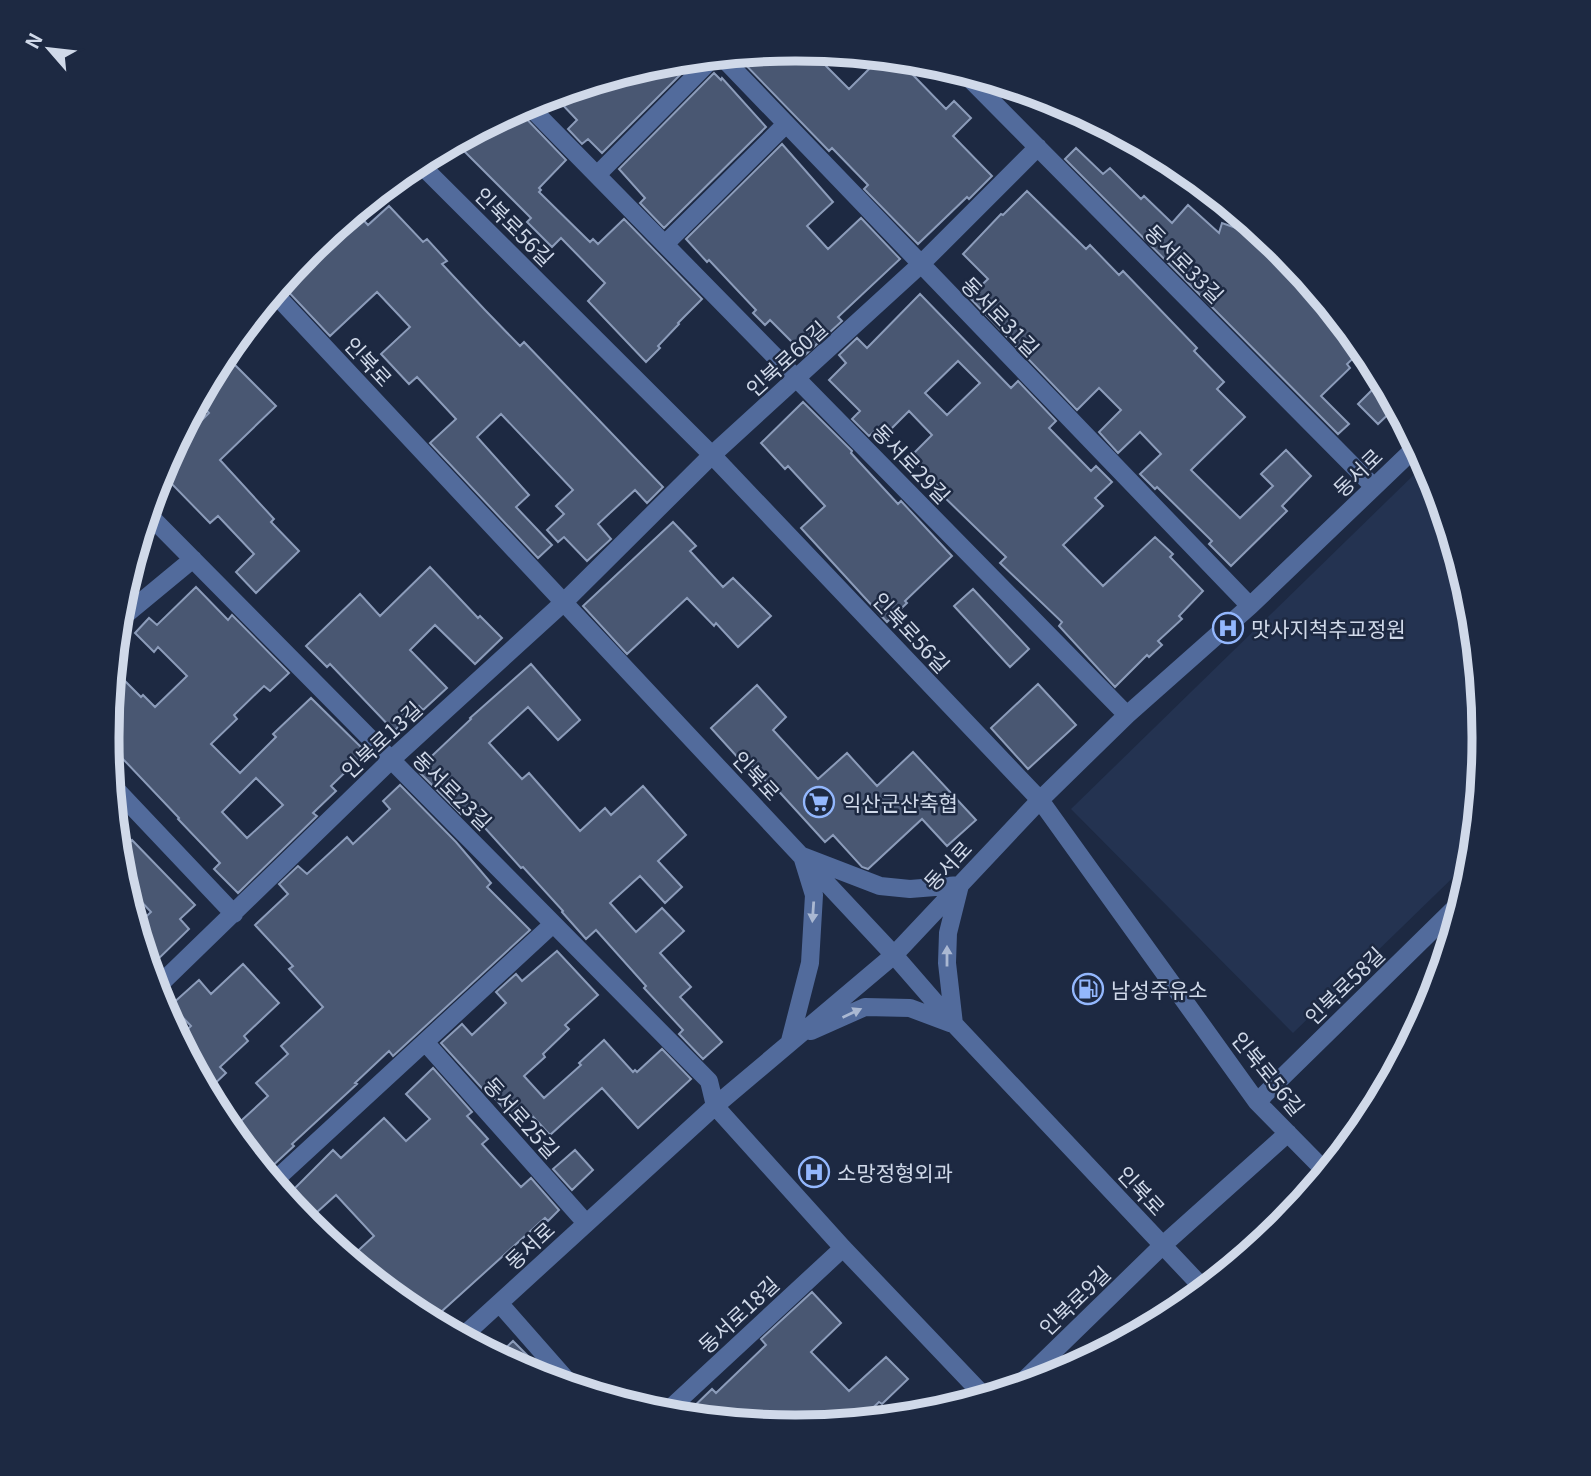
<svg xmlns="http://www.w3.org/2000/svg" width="1591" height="1476" font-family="Georgia,'Noto Sans KR',serif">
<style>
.built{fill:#243351}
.building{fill:#495772;stroke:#8c9cba;stroke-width:2;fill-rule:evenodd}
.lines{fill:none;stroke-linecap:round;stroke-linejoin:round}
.minor{stroke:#526b9c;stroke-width:18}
.oneway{fill:#aab8d2}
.labels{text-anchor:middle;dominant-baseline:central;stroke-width:5;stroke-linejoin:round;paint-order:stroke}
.street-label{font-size:21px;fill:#d0d9e9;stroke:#1d2942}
.poi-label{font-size:21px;fill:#d0d9e9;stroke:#1d2942;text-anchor:start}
.rim{fill:none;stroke:#d0d9e9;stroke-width:9}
</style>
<rect width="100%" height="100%" fill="#1d2942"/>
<path class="built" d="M1426 463 1432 475 1471 604 1484 738 1473 858 1293 1033 1071 809Z"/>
<path class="building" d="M796 49 830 52 821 61 849 89 881 57 904 60 914 70 911 73 946 109 954 101 971 118 953 136 992 176 969 199 967 197 918 244 864 189 868 185 832 148 829 151 736 55Z
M696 59 602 153 588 139 582 144 568 129 577 120 559 101 570 90 661 62Z
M714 73 721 80 722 78 766 127 664 228 640 203 645 198 619 169Z
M517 109 566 160 539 188 541 190 539 192 590 242 593 239 598 244 624 219 702 299 678 323 679 324 658 346 660 348 646 362 588 301 605 283 561 238 552 247 527 222 531 218 455 142Z
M782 144 833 202 807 226 828 249 861 218 900 259 838 317 842 321 805 355 770 320 765 325 753 313 756 310 709 260 707 262 686 239Z
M1076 148 1103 174 1110 168 1141 199 1144 196 1172 223 1188 205 1219 233 1222 223 1270 240 1283 251 1363 349 1347 364 1350 368 1321 396 1349 424 1338 434 1065 159Z
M1027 191 1086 249 1090 245 1119 275 1123 271 1197 348 1194 351 1224 382 1217 389 1245 417 1191 470 1240 518 1273 486 1261 474 1286 450 1311 476 1282 506 1287 511 1231 566 1209 544 1212 541 1157 487 1155 489 1140 474 1161 454 1140 432 1118 453 1099 432 1121 410 1099 388 1077 410 969 297 988 279 963 254 1001 214 1003 215Z
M389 206 423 242 427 239 447 261 442 264 485 310 520 346 524 342 663 487 647 503 635 490 598 524 611 539 587 561 564 537 558 542 547 530 564 514 556 506 573 490 501 414 477 437 529 495 516 507 552 545 538 558 430 443 456 419 417 377 409 384 381 354 410 327 377 292 330 336 281 284 304 256 356 212 368 225Z
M920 294 1011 388 1018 381 1056 421 1049 428 1091 471 1096 466 1112 482 1095 498 1103 506 1063 545 1103 586 1155 537 1173 554 1170 557 1203 591 1179 616 1182 619 1158 641 1162 645 1149 657 1147 655 1115 687 1059 626 1062 622 1000 563 1006 557 940 493 943 490 910 457 932 435 909 411 883 437 876 430 869 436 852 419 860 411 829 380 846 363 839 355 857 338 867 348ZM958 361 980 383 947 415 925 393Z
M224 354 276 406 220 460 274 519 271 522 299 551 256 593 236 572 254 554 218 516 210 523 171 483 166 487 158 478 173 449 209 413 198 401Z
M1382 380 1396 407 1378 424 1358 404Z
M803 402 852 451 851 453 898 504 901 501 952 556 905 601 907 603 887 622 801 528 825 506 788 466 785 469 761 443Z
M673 522 696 546 690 551 723 587 733 578 771 616 738 647 716 623 714 626 687 598 627 654 583 606Z
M430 567 478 618 480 616 502 638 475 664 435 625 410 650 447 688 423 710 419 706 394 731 330 664 327 667 306 646 360 594 380 616Z
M196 587 228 620 232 615 289 673 270 691 264 686 234 715 237 719 211 744 240 773 276 737 273 734 311 698 366 752 331 786 336 791 313 813 317 816 238 893 214 869 220 863 178 819 179 818 123 759 117 764 108 755 107 738 113 669 141 697 143 695 155 707 187 676 158 647 154 652 135 633 149 618 157 625ZM256 778 283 805 247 838 222 812Z
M973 589 1029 649 1010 667 954 606Z
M531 664 580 720 558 740 528 707 489 743 522 779 529 773 580 831 605 808 611 815 643 786 686 835 658 861 682 887 665 903 640 876 610 903 636 932 662 908 684 931 660 953 691 987 680 997 722 1042 703 1059 679 1034 683 1030 644 988 646 986 596 930 586 939 562 912 563 911 523 867 521 868 467 808 461 814 417 770 471 719 470 718Z
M1038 684 1076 725 1028 769 991 728Z
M757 685 786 717 773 730 818 779 847 753 877 786 913 752 976 820 947 846 922 819 868 869 862 867 833 835 825 842 773 785 771 787 743 757 740 760 711 728Z
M400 785 456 842 491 883 487 887 530 930 393 1056 389 1051 355 1083 357 1084 292 1144 294 1146 268 1170 231 1130 268 1096 256 1083 288 1054 281 1046 323 1007 289 969 293 966 255 925 288 894 279 884 298 866 307 874 347 837 353 844 390 809 383 801Z
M132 840 195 905 180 919 189 929 149 968 136 926 151 912 123 882 120 872 118 854Z
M557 951 598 995 565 1025 569 1029 543 1054 545 1057 524 1076 544 1098 581 1065 579 1063 604 1040 633 1072 635 1070 637 1072 662 1049 691 1079 638 1128 602 1088 550 1135 523 1106 511 1117 491 1094 489 1096 441 1043 462 1024 472 1035 506 1003 496 992 516 974 522 981Z
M243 964 279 1003 244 1036 248 1041 220 1067 226 1073 207 1091 178 1038 191 1026 171 1005 199 980 211 994Z
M433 1068 472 1112 467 1116 488 1139 482 1144 521 1187 531 1178 559 1210 548 1221 545 1218 431 1321 412 1311 349 1259 374 1236 336 1195 306 1222 286 1197 333 1150 341 1158 384 1118 406 1141 430 1119 406 1094Z
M575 1150 593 1170 572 1190 553 1169Z
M812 1292 841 1323 811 1352 849 1391 886 1357 908 1379 882 1404 879 1402 859 1421 795 1427 684 1416 712 1389 716 1393 766 1345 761 1339Z
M513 1341 528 1356 517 1366 497 1356Z"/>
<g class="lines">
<path class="minor" d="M721 56 1250 606
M963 72 1374 487
M527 104 1127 715
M418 162 712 455 1040 800 1257 1102 1326 1172
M597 175 714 57
M665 244 786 124
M274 293 894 955 954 1024 1204 1289
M147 513 709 1081 715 1106 843 1248 985 1397
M118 621 193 559
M111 784 234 914
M155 989 391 760 564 602 712 455 920 265 1038 147
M811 1031 865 1007 910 1008 950 1023
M790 1041 810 963 814 895 802 856 880 886 910 889 960 885 948 933 947 963 954 1024
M425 1042 586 1223
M1257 1102 1462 901
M273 1182 553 924
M500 1304 573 1387
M462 1337 715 1106 894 955 1040 800 1127 715 1250 606 1417 446
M1017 1387 1163 1245 1288 1133
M664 1414 843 1248"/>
</g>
<defs><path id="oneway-solid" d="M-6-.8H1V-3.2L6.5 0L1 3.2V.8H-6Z" transform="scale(1.75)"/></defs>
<g class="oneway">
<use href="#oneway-solid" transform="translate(813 912) rotate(94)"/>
<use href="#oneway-solid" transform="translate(947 956) rotate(-90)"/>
<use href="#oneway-solid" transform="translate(852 1013) rotate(-25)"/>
</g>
<defs>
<g id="hospital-ring" transform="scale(1.575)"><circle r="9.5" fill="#1d2942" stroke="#93b7fd" stroke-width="1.5"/><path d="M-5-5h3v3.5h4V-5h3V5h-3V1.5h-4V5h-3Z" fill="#93b7fd"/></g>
<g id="supermarket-ring" transform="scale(1.575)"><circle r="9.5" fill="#1d2942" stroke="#93b7fd" stroke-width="1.5"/><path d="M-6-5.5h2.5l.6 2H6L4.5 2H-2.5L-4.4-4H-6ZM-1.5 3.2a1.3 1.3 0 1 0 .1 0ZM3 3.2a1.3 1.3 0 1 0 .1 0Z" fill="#93b7fd"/></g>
<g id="fuel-ring" transform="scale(1.575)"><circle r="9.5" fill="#1d2942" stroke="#93b7fd" stroke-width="1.5"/><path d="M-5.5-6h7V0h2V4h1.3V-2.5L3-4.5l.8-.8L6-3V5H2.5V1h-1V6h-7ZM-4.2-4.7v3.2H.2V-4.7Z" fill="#93b7fd"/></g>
</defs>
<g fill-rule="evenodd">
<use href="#hospital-ring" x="1228" y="628"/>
<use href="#supermarket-ring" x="819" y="802"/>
<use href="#fuel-ring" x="1088" y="989"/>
<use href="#hospital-ring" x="814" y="1172"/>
</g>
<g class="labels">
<g class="street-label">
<text transform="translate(515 226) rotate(45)">인북로56길</text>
<text transform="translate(1185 263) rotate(45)">동서로33길</text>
<text transform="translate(1001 316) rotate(46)">동서로31길</text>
<text transform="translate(786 358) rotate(-42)">인북로60길</text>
<text transform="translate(369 361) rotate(47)">인북로</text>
<text transform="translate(912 463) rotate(46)">동서로29길</text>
<text transform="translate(1357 472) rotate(-44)">동서로</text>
<text transform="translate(912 632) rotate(47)">인북로56길</text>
<text transform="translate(381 739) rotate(-43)">인북로13길</text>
<text transform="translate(757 775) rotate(47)">인북로</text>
<text transform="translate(453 790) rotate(45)">동서로23길</text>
<text transform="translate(947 865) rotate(-47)">동서로</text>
<text transform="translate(1344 985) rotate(-44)">인북로58길</text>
<text transform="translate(1269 1073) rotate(51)">인북로56길</text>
<text transform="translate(522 1117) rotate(48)">동서로25길</text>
<text transform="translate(1142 1190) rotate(47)">인북로</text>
<text transform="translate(529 1245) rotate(-43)">동서로</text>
<text transform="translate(1074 1300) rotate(-44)">인북로9길</text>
<text transform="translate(738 1314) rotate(-43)">동서로18길</text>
</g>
<g class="poi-label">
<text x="1251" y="628">맛사지척추교정원</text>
<text x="842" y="802">익산군산축협</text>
<text x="1111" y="989">남성주유소</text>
<text x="837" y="1172">소망정형외과</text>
</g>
</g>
<path d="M0 0H1591V1476H0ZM795 61H796A676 676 0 0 1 1472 737V739A676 676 0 0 1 796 1415H795A676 676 0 0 1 119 739V737A676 676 0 0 1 795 61Z" fill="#1d2942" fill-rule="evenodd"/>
<path class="rim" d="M795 61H796A676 676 0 0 1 1472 737V739A676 676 0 0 1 796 1415H795A676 676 0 0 1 119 739V737A676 676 0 0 1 795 61Z"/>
<g transform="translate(49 49) rotate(298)" stroke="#1d2942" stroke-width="5" paint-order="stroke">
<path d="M0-5L12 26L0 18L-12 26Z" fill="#d0d9e9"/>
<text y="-10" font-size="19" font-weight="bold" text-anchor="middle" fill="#d0d9e9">N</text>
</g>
</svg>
